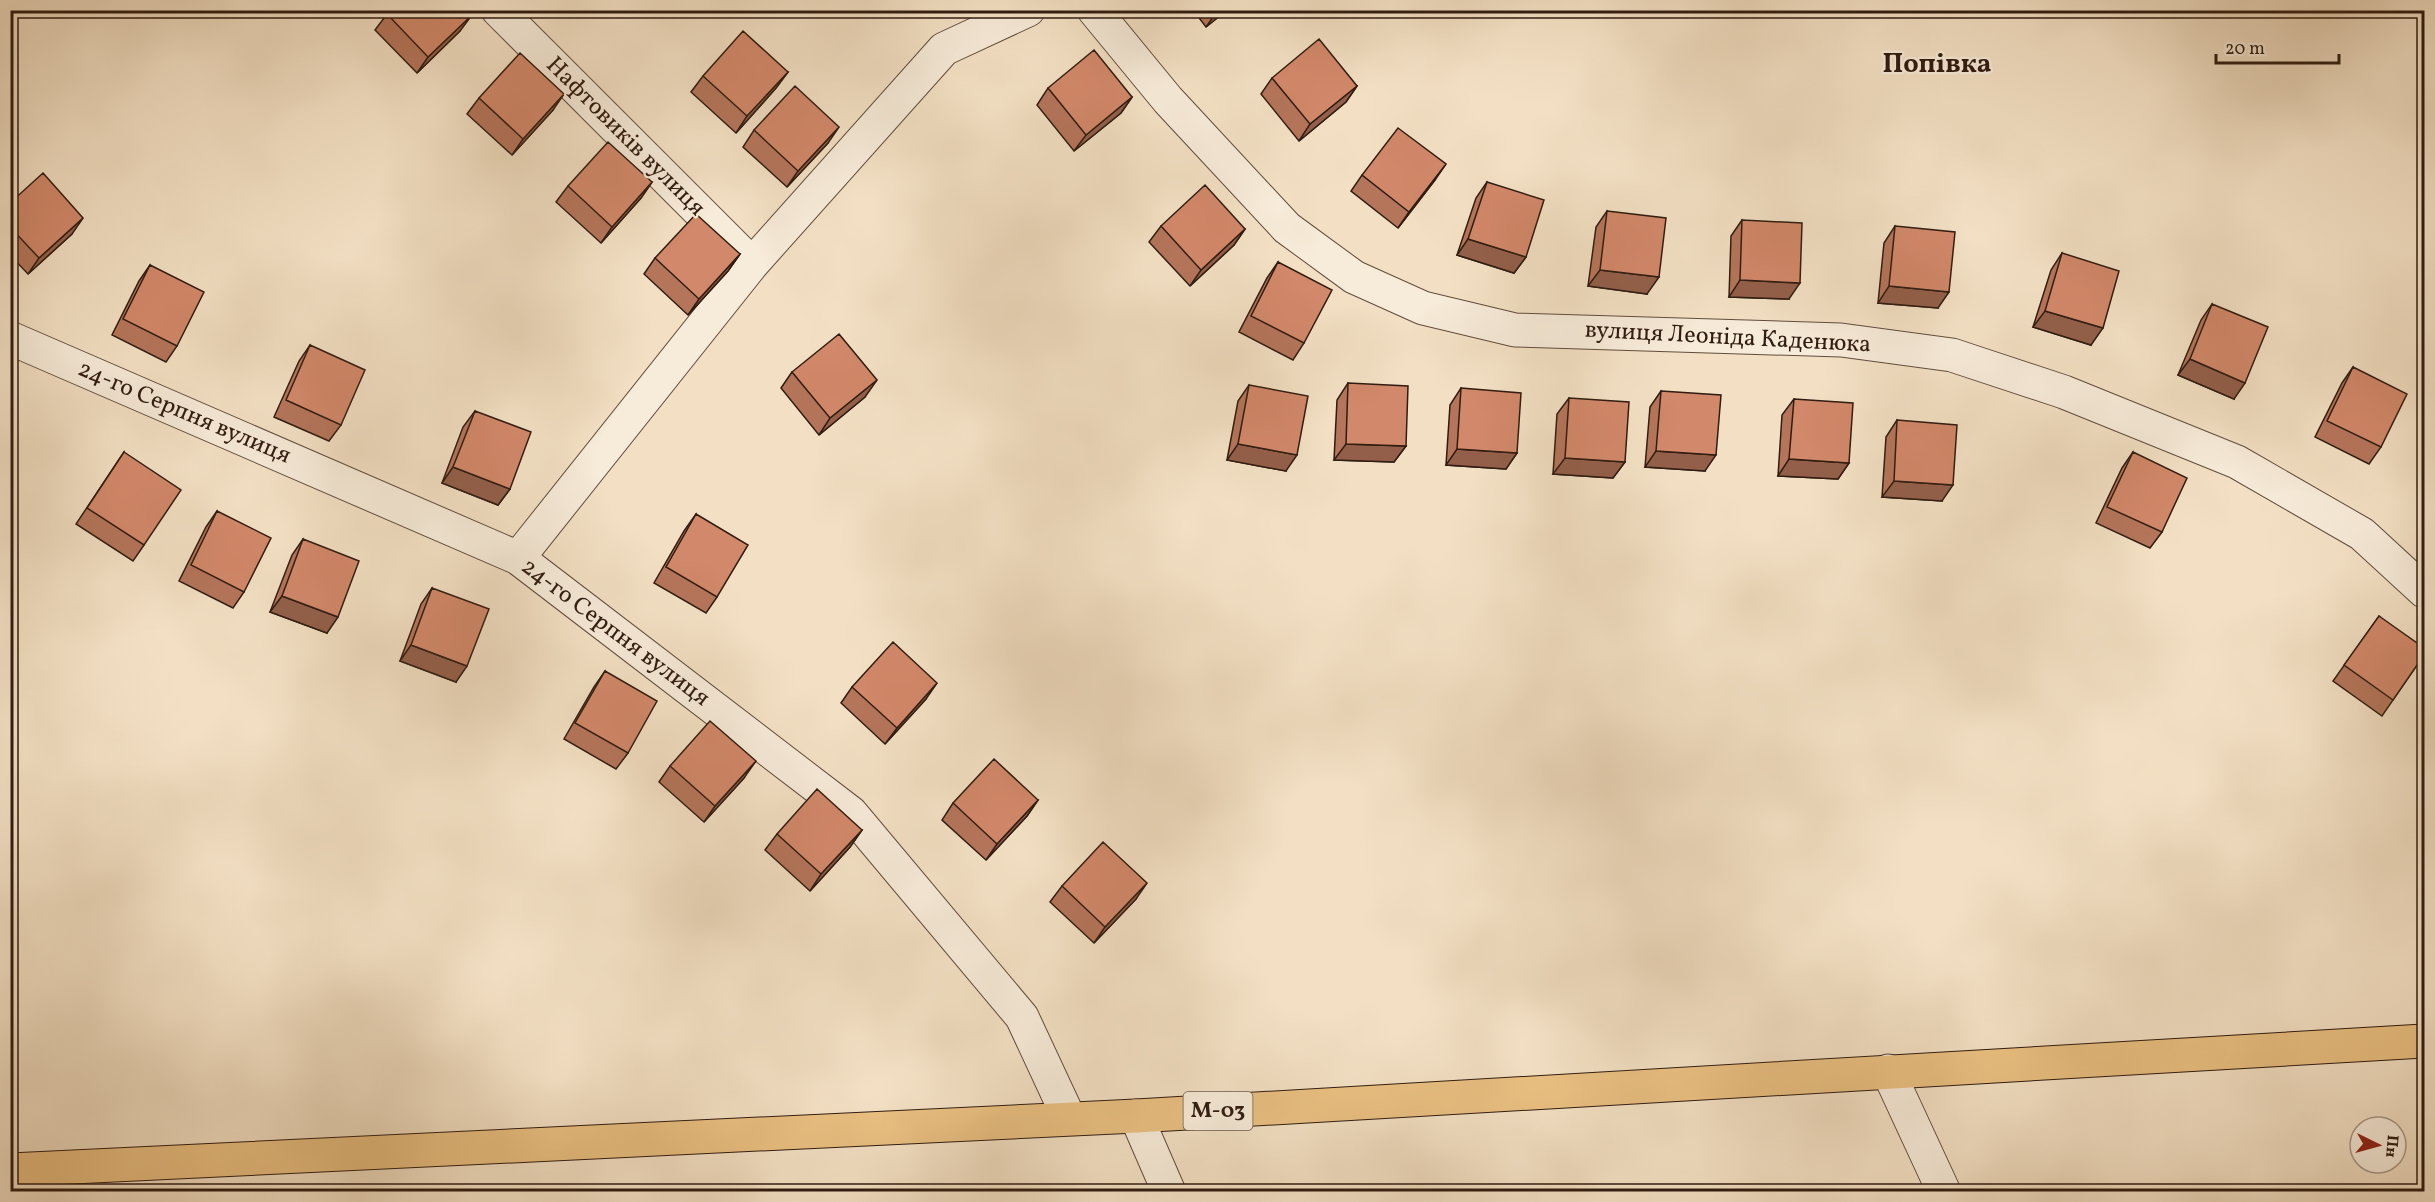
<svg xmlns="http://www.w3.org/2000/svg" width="2435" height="1202" font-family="Vollkorn,serif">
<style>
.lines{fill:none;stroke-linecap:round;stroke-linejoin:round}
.street-casing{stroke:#614d3e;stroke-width:35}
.highway-casing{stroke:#301c11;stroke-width:35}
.street{stroke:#f7ebd9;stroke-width:33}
.highway{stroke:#eac082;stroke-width:33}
.wall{fill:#b5755b;stroke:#301c11;stroke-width:1.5}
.shaded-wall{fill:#935f4a;stroke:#301c11;stroke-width:1.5}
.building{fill:#d2886a;stroke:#301c11;stroke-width:1.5}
.labels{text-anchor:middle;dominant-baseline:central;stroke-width:4.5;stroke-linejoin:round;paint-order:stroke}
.shield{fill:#f7ebd9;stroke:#6c5a4d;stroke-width:1.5}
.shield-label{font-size:22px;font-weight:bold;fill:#301c11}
.street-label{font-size:24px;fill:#301c11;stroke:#f7ebd9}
.quarter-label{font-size:27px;font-weight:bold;fill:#301c11;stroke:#f7ebd9}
</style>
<rect width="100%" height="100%" fill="#f3e0c4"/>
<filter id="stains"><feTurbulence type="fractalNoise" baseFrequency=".00333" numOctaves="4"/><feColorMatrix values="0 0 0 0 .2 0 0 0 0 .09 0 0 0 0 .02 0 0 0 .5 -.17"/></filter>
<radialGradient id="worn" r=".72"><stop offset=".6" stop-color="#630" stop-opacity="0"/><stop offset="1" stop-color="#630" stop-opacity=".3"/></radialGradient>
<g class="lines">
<g class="street-casing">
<path id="street" d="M498 10 752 264
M1094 10 1168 100 1287 228 1354 277 1423 308 1515 330 1841 340 1952 355 2064 392 2237 462 2362 534 2424 591
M10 338 518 558 851 813 1022 1017 1069 1118
M518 558 752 264 944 49 1028 10
M1888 1071 1944 1192
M1136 1116 1169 1192"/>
</g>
<g class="highway-casing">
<path id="highway" d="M10 1170 1136 1116 2424 1041"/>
</g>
<use href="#street" class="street"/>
<use href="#highway" class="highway"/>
</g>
<path class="wall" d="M1193 10H1227L1206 27Z
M387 14 460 31 417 73 375 30Z
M788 72 776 88 736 133 691 92 703 76Z
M1272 78 1357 86 1346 102 1299 141 1261 94Z
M1048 88 1132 97 1121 113 1074 151 1037 105Z
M479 98 553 110 512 155 467 114Z
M754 130 828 143 787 187 743 147Z
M1362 175 1435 180 1398 228 1351 191Z
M652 182 641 198 601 243 556 202 568 186Z
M1487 182 1526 257 1514 273 1457 255 1476 198Z
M10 203 72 234 28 274 10 255Z
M1607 211 1647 294 1588 286 1596 227Z
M1742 220 1789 299 1729 297 1731 236Z
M1161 226 1245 229 1234 245 1190 286 1149 242Z
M1895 226 1938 308 1878 303 1884 243Z
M2062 253 2091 345 2033 327 2051 270Z
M740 254 728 271 688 315 644 274 655 258Z
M1278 262 1304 343 1293 360 1239 332 1267 278Z
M150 265 177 346 166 362 112 335 139 281Z
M2212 304 2234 399 2178 375 2201 320Z
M310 345 341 425 329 441 274 417 299 361Z
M2353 367 2381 447 2369 464 2315 437 2342 383Z
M792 372 865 397 819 435 781 388Z
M1348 383 1406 446 1394 462 1334 460 1337 400Z
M1249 385 1286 471 1227 460 1238 401Z
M1461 388 1517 453 1506 469 1446 465 1450 405Z
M1661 391 1705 471 1645 467 1650 407Z
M1569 398 1625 462 1613 478 1553 474 1557 414Z
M1794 399 1849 463 1838 479 1778 476 1782 415Z
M475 411 510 489 498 505 442 483 463 427Z
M1897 420 1942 501 1882 497 1886 437Z
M124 452 144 545 133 561 76 524Z
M2133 452 2162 532 2150 548 2096 523 2122 468Z
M217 511 244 592 233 608 179 581 206 527Z
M696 514 717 597 706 613 654 583 684 531Z
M303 539 327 633 270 612 292 555Z
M432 588 456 682 400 661 421 604Z
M2379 616 2424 655 2382 716 2333 681Z
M605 671 628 753 616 769 564 739 594 687Z
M852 687 926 699 885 744 841 703Z
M670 766 744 778 704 822 659 782Z
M1038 800 1027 816 986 860 942 820 953 803Z
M862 830 850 847 810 891 765 850 777 834Z
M1062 886 1136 899 1094 943 1050 902Z"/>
<path class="shaded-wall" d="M1218 10H1227L1206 27Z
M472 15 460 31 417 73 428 57Z
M788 72 776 88 736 133 747 116Z
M1357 86 1346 102 1299 141 1310 124Z
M564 94 553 110 512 155 523 139Z
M1132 97 1121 113 1074 151 1086 135Z
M839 127 828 143 787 187 798 171Z
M1446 164 1435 180 1398 228 1409 212Z
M652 182 641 198 601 243 612 227Z
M83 218 72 234 28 274 39 258Z
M1245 229 1234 245 1190 286 1201 270Z
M1468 239 1526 257 1514 273 1457 255Z
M740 254 728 271 688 315 699 299Z
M1600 270 1659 277 1647 294 1588 286Z
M1740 280 1800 283 1789 299 1729 297Z
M1889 286 1949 292 1938 308 1878 303Z
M2045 311 2103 328 2091 345 2033 327Z
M2190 359 2245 383 2234 399 2178 375Z
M877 380 865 397 819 435 830 418Z
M1238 444 1297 455 1286 471 1227 460Z
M1346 444 1406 446 1394 462 1334 460Z
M1457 449 1517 453 1506 469 1446 465Z
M1656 451 1716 455 1705 471 1645 467Z
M1565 458 1625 462 1613 478 1553 474Z
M1789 459 1849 463 1838 479 1778 476Z
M453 467 510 489 498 505 442 483Z
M1894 481 1953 485 1942 501 1882 497Z
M282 596 338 617 327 633 270 612Z
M411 645 467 666 456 682 400 661Z
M937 683 926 699 885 744 897 728Z
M756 761 744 778 704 822 715 806Z
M1038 800 1027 816 986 860 997 844Z
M862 830 850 847 810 891 821 874Z
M1147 883 1136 899 1094 943 1105 927Z"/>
<path class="building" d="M390 10H467L472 15 428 57 387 14Z
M743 31 788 72 747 116 703 76Z
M1319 39 1357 86 1310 124 1272 78Z
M1094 50 1132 97 1086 135 1048 88Z
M520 53 564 94 523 139 479 98Z
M795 86 839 127 798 171 754 130Z
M1398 128 1446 164 1409 212 1362 175Z
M608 142 652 182 612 227 568 186Z
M43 173 83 218 39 258 10 227V203Z
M1487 182 1544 200 1526 257 1468 239Z
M1205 185 1245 229 1201 270 1161 226Z
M1607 211 1666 218 1659 277 1600 270Z
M696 214 740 254 699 299 655 258Z
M1742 220 1802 223 1800 283 1740 280Z
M1895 226 1955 232 1949 292 1889 286Z
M2062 253 2119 271 2103 328 2045 311Z
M1278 262 1332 290 1304 343 1251 316Z
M150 265 204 292 177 346 123 319Z
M2212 304 2268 327 2245 383 2190 359Z
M839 334 877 380 830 418 792 372Z
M310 345 365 370 341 425 286 400Z
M2353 367 2407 394 2381 447 2327 421Z
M1348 383 1408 386 1406 446 1346 444Z
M1249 385 1308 396 1297 455 1238 444Z
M1461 388 1521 393 1517 453 1457 449Z
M1661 391 1721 395 1716 455 1656 451Z
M1569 398 1629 402 1625 462 1565 458Z
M1794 399 1853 403 1849 463 1789 459Z
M475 411 531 432 510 489 453 467Z
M1897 420 1957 425 1953 485 1894 481Z
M124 452 181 490 144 545 87 508Z
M2133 452 2187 478 2162 532 2107 507Z
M217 511 271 538 244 592 191 565Z
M696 514 748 545 717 597 666 567Z
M303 539 359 561 338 617 282 596Z
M432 588 489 609 467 666 411 645Z
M2379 616 2424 648V655L2393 700 2344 665Z
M893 642 937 683 897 728 852 687Z
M605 671 657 701 628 753 575 723Z
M710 721 756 761 715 806 670 766Z
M994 759 1038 800 997 844 953 803Z
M817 789 862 830 821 874 777 834Z
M1103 842 1147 883 1105 927 1062 886Z"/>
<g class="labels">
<rect class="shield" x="1183.5" y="1092" width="69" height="38" rx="4.5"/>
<g class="shield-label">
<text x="1218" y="1111">М-03</text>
</g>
<g class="street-label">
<text transform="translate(625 137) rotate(45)">Нафтовиків вулиця</text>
<text transform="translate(1728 338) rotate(3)">вулиця Леоніда Каденюка</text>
<text transform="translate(184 413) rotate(23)">24-го Серпня вулиця</text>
<text transform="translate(615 633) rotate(37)">24-го Серпня вулиця</text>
</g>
<g class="quarter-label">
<text x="1937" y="65">Попівка</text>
</g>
</g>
<rect width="2435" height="1202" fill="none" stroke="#f3e0c4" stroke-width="36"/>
<rect x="12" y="12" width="2411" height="1178" fill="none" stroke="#301c11" stroke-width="3"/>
<rect x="18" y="18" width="2399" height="1166" fill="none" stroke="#301c11" stroke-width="1.5"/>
<g transform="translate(2378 1145) rotate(95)"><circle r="28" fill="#f7ebd9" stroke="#a79889" stroke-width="1.5"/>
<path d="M0-4.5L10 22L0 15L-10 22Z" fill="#8f2418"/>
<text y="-9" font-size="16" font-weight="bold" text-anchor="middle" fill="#301c11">Пн</text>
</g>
<path d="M2216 54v9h123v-9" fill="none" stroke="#301c11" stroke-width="3"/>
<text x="2225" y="54" font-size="18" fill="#301c11" stroke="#f7ebd9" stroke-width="4.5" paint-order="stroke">20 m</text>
<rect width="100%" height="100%" filter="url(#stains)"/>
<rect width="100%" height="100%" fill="url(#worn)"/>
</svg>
